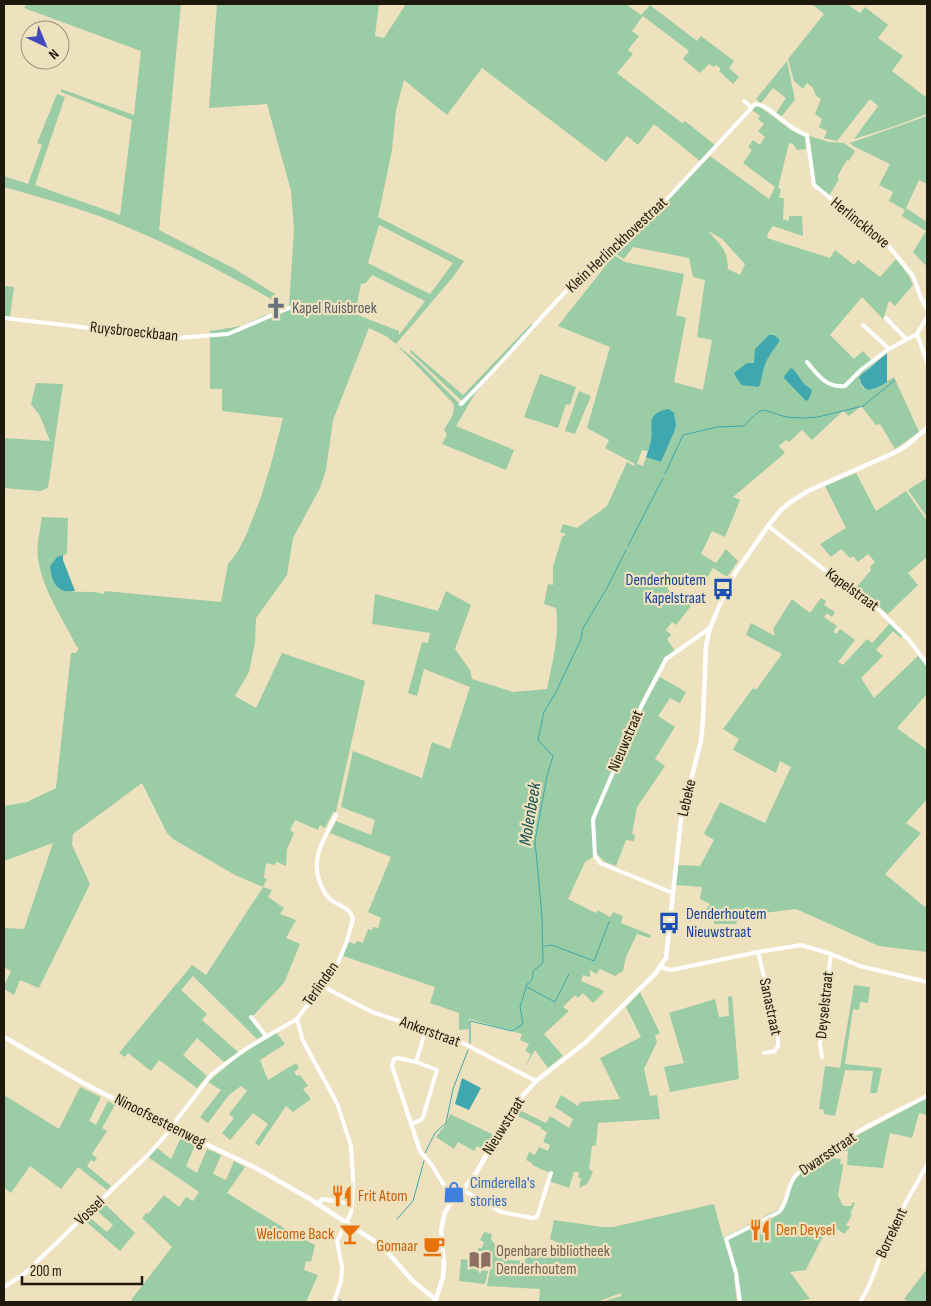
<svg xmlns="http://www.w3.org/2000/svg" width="931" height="1306" font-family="'Sofia Sans Condensed',sans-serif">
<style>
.green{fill:#9acca6;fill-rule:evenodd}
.water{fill:#3fa8ae}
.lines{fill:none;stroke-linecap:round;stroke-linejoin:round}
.stream{stroke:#3fa8ae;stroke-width:1}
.minor{stroke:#fff;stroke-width:4}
.tertiary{stroke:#fff;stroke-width:4.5}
.labels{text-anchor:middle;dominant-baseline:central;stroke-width:4.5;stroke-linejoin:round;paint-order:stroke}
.street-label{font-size:16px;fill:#1e190c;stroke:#eee1be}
.worship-label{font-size:16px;fill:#5b616d;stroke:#eee1be;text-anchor:start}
.transit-label{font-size:16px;fill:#164399;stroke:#eee1be;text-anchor:end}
.shop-label{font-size:16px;fill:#366cbe;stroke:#eee1be;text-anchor:start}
.food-label{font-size:16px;fill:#c56008;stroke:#eee1be;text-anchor:start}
.education-label{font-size:16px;fill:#785e54;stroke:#eee1be;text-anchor:start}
.water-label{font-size:18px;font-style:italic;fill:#124f52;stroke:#eee1be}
</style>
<rect width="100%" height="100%" fill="#eee1be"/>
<path class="green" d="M27 4H181L159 230 235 269 275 294 271 299C216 268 158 238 99 216 68 205 35 196 4 187V176L28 184 42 145 37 143 57 94 65 97 35 185 120 215 132 120 61 92V89L134 115 141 51 24 8Z
M217 4H379L375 36 384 38 406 4H626L641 15 650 5 697 41 701 36 734 61 729 68 739 77 733 84 719 71 721 69 716 65 714 67 709 64 700 73 683 59 689 51 643 16 632 31 639 36 628 50 633 54 617 73 682 123 685 121 715 145 700 161 654 124 638 145 627 136 606 162 482 68 447 115 404 80 396 110 392 150 378 217 464 261 453 277 396 344 418 362 462 406 464 403 410 352 411 350 463 395 531 324 535 327 476 392 456 426 514 450 506 470 442 444 447 434 444 430C448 422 458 411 452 402L396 344 386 336 369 328 333 420 326 470 320 488 293 538 287 575 256 618 255 642 249 672 235 696 256 708 282 653 365 681 336 812H333L325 828 320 825 318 830 295 820 290 830 294 833 287 849 286 866 277 862 274 865 266 863 264 878 267 879 263 887 272 890 268 897 284 908 280 914 296 920 286 938 300 944 284 983 251 1018 263 1035 257 1039 193 976 181 990 207 1014 202 1020 238 1052 224 1062 197 1038 183 1055 207 1076 197 1088 159 1060 151 1071 128 1053 125 1057 119 1053 192 965 206 975 263 887 235 875 173 839 167 833 142 783 73 834 72 845 90 884 39 988 20 980 14 995 4 989V986L11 971 4 967V931L5 928 24 929 53 843 4 861V806L27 802 56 788 71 653H76L79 648 77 647C63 619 43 591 38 559 36 545 40 531 42 517L68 518 67 554 57 557 50 566C52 603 79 587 104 594L105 591 221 602 228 564 238 551 247 533 261 497 273 457 283 418 222 411V389H210V331L242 326 265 315 266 318 289 310 305 312V310L289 306 294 230 291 191 267 104 209 108ZM379 225 453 263 430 294 368 263ZM372 275 425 301 399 335V331L355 314 361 284 366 283Z
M812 4H847L860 13 865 7 888 25 878 38 903 56 892 71 927 98V114L892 127 854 139 878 106 870 99 837 141 824 138 827 131 819 127 822 119 815 114 821 99 816 96 813 88 807 83 803 89 794 81 788 59 824 14Z
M787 61 795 100 781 117 776 113 786 98 773 88 761 103 756 99Z
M759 106 791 130 805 137 806 149 797 150 793 144 789 143 778 188 781 189 779 198H784L783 219 789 221V216H802L803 236 773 226 768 233 767 238 830 258 835 250 854 265 858 260 880 277 896 259 909 276 913 285 895 306 889 301 883 319 862 297 830 335 854 359 863 351 872 361 885 354 867 369 859 380 863 388 873 390 894 377 919 432 895 449 880 424 876 425 861 406 849 416 843 411 812 440 802 430 789 442 786 440 779 446 785 453 733 497 740 500 725 537 712 531 701 554 716 563 726 549 738 561 727 577 713 568 702 586 686 576 681 582 674 578 667 589 691 606 676 625 672 622 666 630 671 635 667 639 675 651 665 657 641 702 593 816V857L585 862 568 899 596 913 598 910 610 917 613 912 623 916 621 923 651 935 650 938 637 934 626 957 623 971 615 976 600 969 596 974 590 970V977L583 975 581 981 600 989 604 992 593 1003 583 993 578 998 575 995 563 1007 569 1011 544 1034 563 1056 548 1068 535 1050 525 1067 531 1054 525 1051 529 1044 520 1040 522 1034 469 1019V1029L459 1030V1013L430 1003 435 987 343 956 349 942 355 944 357 941 363 943 368 929 372 930 373 927 378 928 381 918 368 912 391 857 330 833 336 821 371 835 375 820 341 807 353 751 422 778 432 742 450 749 470 687 424 669 417 696 408 693 422 642 428 643 430 633 372 624 375 594 438 611 446 591 471 605 455 649 470 670 472 679 513 692 547 689C552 663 560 635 556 608L544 604 548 584 553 585V567L562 537 566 534 560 532 563 524 577 528 607 506 627 462 634 466 635 464 605 448 609 440 587 428 610 347 558 326 614 255 625 262 684 274 676 315 686 318 674 382 703 390 712 340 697 337 705 280 693 277 689 258 633 247 624 259 616 254 613 248 636 232 710 156 769 199 775 187 743 163 752 150 748 147 753 140 760 145 765 137 758 131 764 124 758 119 760 116 752 110 755 107ZM708 231 721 238 745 264 740 275 728 269C727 248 721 246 708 231ZM665 410 662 462 646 457 643 466 637 464 642 450 648 451C649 447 651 443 651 439 652 424 647 416 665 410Z
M927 116V184L919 180 906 208 927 222V264L925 265 913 252 926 231 902 216 905 210 889 201 893 192 879 185 890 164 853 146 850 143Z
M809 136 829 142 844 143 855 151 849 161 847 160 837 177 839 179 829 196 815 183Z
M4 286 14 287 10 317 4 316Z
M540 374 576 387 570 405 566 404 558 428 524 417Z
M36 383 63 384 48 488 40 491 4 488V438L50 441 40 416 31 404Z
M579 391 591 396 575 434 565 431Z
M856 473 876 511 906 491 927 521V557L908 573 918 585 888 614 855 589 871 570 870 567 875 562 868 554 858 562 853 556 850 558 841 549 831 557 820 544 846 528 825 486Z
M927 478V517L908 490Z
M821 598 826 601 824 605 835 612 832 617 827 613 824 617 837 626 833 632 836 634 840 629 855 640 838 662 843 665 867 639 872 643 891 622 903 636 901 638 893 631 876 650 883 656 861 678 874 698 919 655 927 665V694L897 728 927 750V799L906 823 921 833 885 874 925 907 927 905V952L879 946 796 909 740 916 736 924H714L715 917 706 910 710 904 700 899 702 887 676 885 678 865 700 866 714 840 704 834 720 802 765 823 791 767 780 761 776 773 733 750 739 739 723 729 753 688 756 690 782 654 746 635 751 623 775 636 773 629 792 599 810 613Z
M660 677 686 692 680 703 670 698 658 716 675 727 655 759 665 766 637 807 632 834 635 835 634 841 626 840 616 866 605 862 596 853 595 821 597 813 645 701Z
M854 985 870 987 868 1003 860 1002 859 1010 853 1009 845 1064 882 1068 877 1093H870L873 1071 845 1070 835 1116 824 1114V1110L819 1109 825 1066 840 1068Z
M640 992 660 1033 655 1036 657 1042 644 1069 650 1096 657 1095 660 1119 598 1123 596 1145 592 1146 589 1169 593 1172 587 1184 579 1188 581 1178H578L579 1172H574L569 1188 549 1181 552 1174 532 1165V1163L526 1160 529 1152 535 1155 539 1147 548 1151 550 1145 543 1142 547 1132 541 1129V1127L514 1114 517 1109 546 1123 550 1116 569 1128 573 1119 555 1107 561 1095 578 1106 580 1102 620 1099 600 1058 641 1037 626 1007Z
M732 996 739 1079 670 1092 664 1067 684 1063 669 1013 715 999 719 1017 729 1016 728 997Z
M276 1032 285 1044 260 1060 268 1080 296 1063 299 1068 294 1072 297 1076 300 1075 308 1086 303 1089 311 1099 293 1112 286 1106 259 1146 255 1143 268 1124 253 1113 230 1140 222 1133 234 1118 229 1114 247 1091 241 1086 229 1095 208 1123 200 1117 221 1090 208 1082 236 1058Z
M80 1087 101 1097 89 1121 96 1125 108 1101 115 1105 102 1128 107 1131 92 1154 97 1158 94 1162 91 1160 87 1166 111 1186 107 1190 78 1167 61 1189 30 1166 11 1193 4 1188V1095L59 1129Z
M927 1098V1115L919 1113 912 1138 890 1133 883 1168 847 1165 848 1151 832 1149Z
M450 1114 494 1135 485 1150 477 1146 474 1151 458 1142 454 1149 436 1137 446 1124Z
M181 1137 196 1143 186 1166 197 1173 207 1149 221 1155 213 1174 226 1180 234 1161 245 1167 227 1193 292 1233 315 1245 311 1262 306 1261 304 1270 318 1275 306 1302H134L131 1300 172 1247 142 1218 146 1213 148 1214 164 1195 179 1207 186 1197 193 1201 199 1192 148 1157 157 1148 171 1159Z
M820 1157 841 1159 840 1164H843V1167L838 1195 843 1206H851L853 1202 855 1203 850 1214 852 1215 846 1225 850 1227 844 1234 833 1226 821 1240 806 1270 790 1272 810 1299 792 1302H741L738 1277 734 1278 737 1302H602L621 1296V1293L597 1302H539L540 1289 487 1286 492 1259 484 1251H478V1248H482L484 1242 480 1240 484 1232 492 1234 491 1239 495 1245 500 1249 502 1247 506 1252 509 1260 524 1261 529 1255 548 1258 558 1243 550 1239 554 1220 602 1227H613L714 1204 723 1238 781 1208C793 1180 796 1176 820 1157Z
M103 1202 135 1233 120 1251 84 1220 88 1216 107 1232 113 1225 95 1209Z
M461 1259 469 1260 474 1269 488 1271 485 1284 459 1281Z
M927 1269V1302H909L904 1299Z"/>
<path class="water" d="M769 335H774L779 339V342C766 359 764 364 760 385L758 387C741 384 743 390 734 373L747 363H754L755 349Z
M887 353V382C875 389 864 397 859 377Z
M791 368 794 370 804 384 812 390 809 399 806 401 784 378 785 375Z
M669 409 674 413 676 425 674 432 661 462 646 457C648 451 650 446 651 440 653 425 645 413 669 409Z
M63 555V560L75 591C58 594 51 583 50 566L57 557Z
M462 1078 481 1088 469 1110 455 1104Z"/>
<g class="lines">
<path class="stream" d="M755 415 760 411 764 410 786 417 802 418 818 417 863 406 895 380
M665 474 683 435 717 427 744 426 753 416
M628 546 663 478
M545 946 552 945 594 961 609 922
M527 987 555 1002 569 974
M470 1043V1021L512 1031 523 1024 520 1007 527 984C533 981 533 977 533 971L541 965 543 961 542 917 535 841 547 776 553 756 538 740 544 712 556 692 581 639 583 628 607 588 626 550
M425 1153 435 1133 446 1123 453 1089 468 1050
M397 1219 413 1201 424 1161
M339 1300 343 1302"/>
<path class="minor" d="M744 101 751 107
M927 317 917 334 927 362
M4 318 176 338 228 334 289 308
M886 318 906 339
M863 325 889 349 917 334
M807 362C818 375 826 388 845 386L862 369 889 349
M461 404C512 354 555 298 607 250 618 240 631 235 642 226L755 104C769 104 790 131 807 135L814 185 887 244 913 276 921 298 927 309
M768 526 853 592 874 605 909 640 927 664
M673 893 600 863 595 856 593 819 641 707 666 659 710 628
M758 952 778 1034V1046L775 1051 764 1053
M660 967 671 970 758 952 801 945 831 954 860 966 927 982
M322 986 372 1012 457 1040 536 1081
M251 1017 266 1036
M426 1029 416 1062 398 1058 394 1059 392 1066 420 1151 431 1164 453 1200
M822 1057 820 1044 831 954
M411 1124 421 1120 423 1117 437 1070 416 1062
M463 1190 501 1212 533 1218 537 1217 551 1173
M318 1204 322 1199 352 1204
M4 1287 24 1274 149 1154 172 1128 178 1118 212 1074 247 1048 297 1019
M334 1302 341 1281 342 1267 337 1241 351 1213 352 1204 353 1179 351 1146 337 1103 303 1041 297 1019 336 967 347 941 353 919C350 907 339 906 331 900 325 896 323 889 320 883 310 858 325 837 336 815
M740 1302 736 1273 726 1239 779 1212C789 1202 786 1186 796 1175 829 1143 886 1117 927 1096
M860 1302C873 1283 877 1262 886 1241 898 1215 913 1190 927 1165"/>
<path class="tertiary" d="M4 1037 85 1084 172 1128 254 1167 310 1199 382 1246 412 1280 436 1300
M435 1302 443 1277 444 1264 441 1230 445 1212 453 1200 473 1178 518 1101 536 1081 586 1042 655 974 666 958 681 819 701 741 703 720 706 646 710 628 726 590 736 572 768 526 780 511 789 503 808 491 896 452 906 446 927 428"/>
</g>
<defs>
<g id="church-bare" transform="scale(1.725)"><path d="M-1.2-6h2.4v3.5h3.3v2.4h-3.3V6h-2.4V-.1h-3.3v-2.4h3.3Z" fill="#6b7280" stroke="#eee1be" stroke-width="2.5" paint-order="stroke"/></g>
<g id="bus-bare" transform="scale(1.725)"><path d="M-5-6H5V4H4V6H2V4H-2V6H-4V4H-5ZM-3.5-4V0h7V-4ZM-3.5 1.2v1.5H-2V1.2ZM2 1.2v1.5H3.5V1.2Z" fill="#1a4fb4" stroke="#eee1be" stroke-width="2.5" paint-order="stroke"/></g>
<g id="shop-bare" transform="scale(1.725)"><path d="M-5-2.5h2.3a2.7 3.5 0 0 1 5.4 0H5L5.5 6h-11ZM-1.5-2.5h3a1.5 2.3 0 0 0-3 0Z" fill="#3f7fe0" stroke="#eee1be" stroke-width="2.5" paint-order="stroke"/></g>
<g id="restaurant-bare" transform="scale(1.725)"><path d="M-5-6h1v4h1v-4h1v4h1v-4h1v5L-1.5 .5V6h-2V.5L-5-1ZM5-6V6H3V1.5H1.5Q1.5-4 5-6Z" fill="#e8710a" stroke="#eee1be" stroke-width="2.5" paint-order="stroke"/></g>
<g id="bar-bare" transform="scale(1.725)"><path d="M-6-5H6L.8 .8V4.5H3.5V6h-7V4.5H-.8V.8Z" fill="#e8710a" stroke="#eee1be" stroke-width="2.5" paint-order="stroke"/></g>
<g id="cafe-bare" transform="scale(1.725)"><path d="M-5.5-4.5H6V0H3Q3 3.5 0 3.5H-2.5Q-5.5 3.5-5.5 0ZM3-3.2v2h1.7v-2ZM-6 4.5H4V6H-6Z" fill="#e8710a" stroke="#eee1be" stroke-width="2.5" paint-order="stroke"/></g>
<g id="library-bare" transform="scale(1.725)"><path d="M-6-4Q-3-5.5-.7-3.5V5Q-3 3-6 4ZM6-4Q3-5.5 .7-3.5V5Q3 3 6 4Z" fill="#8d6e63" stroke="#eee1be" stroke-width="2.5" paint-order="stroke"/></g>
</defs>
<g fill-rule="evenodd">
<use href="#church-bare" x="276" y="308"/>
<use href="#bus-bare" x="723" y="589"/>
<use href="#bus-bare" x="669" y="923"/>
<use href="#shop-bare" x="454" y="1192"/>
<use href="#restaurant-bare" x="342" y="1196"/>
<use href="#restaurant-bare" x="760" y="1230"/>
<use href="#bar-bare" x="350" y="1234"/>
<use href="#cafe-bare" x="434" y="1246"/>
<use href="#library-bare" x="480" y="1260"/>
</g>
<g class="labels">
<g class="street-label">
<text transform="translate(860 223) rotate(39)">Herlinckhove</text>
<text transform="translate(617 245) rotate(-43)">Klein Herlinckhovestraat</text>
<text transform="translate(134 332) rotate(6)">Ruysbroeckbaan</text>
<text transform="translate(852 590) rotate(36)">Kapelstraat</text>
<text transform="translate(626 741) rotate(-67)">Nieuwstraat</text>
<text transform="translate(687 798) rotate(-77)">Lebeke</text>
<text transform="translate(321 984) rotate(-55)">Terlinden</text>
<text transform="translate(825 1005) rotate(-84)">Deyselstraat</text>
<text transform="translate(770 1007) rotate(78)">Sanastraat</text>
<text transform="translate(430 1032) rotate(20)">Ankerstraat</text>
<text transform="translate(160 1121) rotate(27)">Ninoofsesteenweg</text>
<text transform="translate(504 1126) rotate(-58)">Nieuwstraat</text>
<text transform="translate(828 1154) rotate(-34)">Dwarsstraat</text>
<text transform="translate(90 1211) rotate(-44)">Vossel</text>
<text transform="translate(892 1233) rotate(-65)">Borrekent</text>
</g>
<g class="worship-label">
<text x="292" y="308">Kapel Ruisbroek</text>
</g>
<g class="transit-label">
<text x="706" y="580">Denderhoutem<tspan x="706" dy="18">Kapelstraat</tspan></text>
<text x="686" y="914" text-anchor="start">Denderhoutem<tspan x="686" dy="18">Nieuwstraat</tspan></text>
</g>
<g class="shop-label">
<text x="470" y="1183">Cimderella's<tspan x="470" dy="18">stories</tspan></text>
</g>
<g class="food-label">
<text x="358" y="1196">Frit Atom</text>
<text x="776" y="1230">Den Deysel</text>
<text x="334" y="1234" text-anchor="end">Welcome Back</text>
<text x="418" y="1246" text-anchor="end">Gomaar</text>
</g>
<g class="education-label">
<text x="496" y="1251">Openbare bibliotheek<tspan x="496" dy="18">Denderhoutem</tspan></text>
</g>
<g class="water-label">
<text transform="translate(530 814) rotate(-81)">Molenbeek</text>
</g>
</g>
<rect width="931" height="1306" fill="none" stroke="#1e190c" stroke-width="10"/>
<g transform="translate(45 45) rotate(136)"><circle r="24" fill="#eee1be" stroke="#9b9177"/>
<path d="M0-4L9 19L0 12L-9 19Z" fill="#4149bd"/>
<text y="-8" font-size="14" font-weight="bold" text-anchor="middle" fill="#1e190c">N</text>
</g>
<path d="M22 1276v8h120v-8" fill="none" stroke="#1e190c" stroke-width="2.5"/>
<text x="30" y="1276" font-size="15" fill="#1e190c" stroke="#eee1be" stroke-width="4" paint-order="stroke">200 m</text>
</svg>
